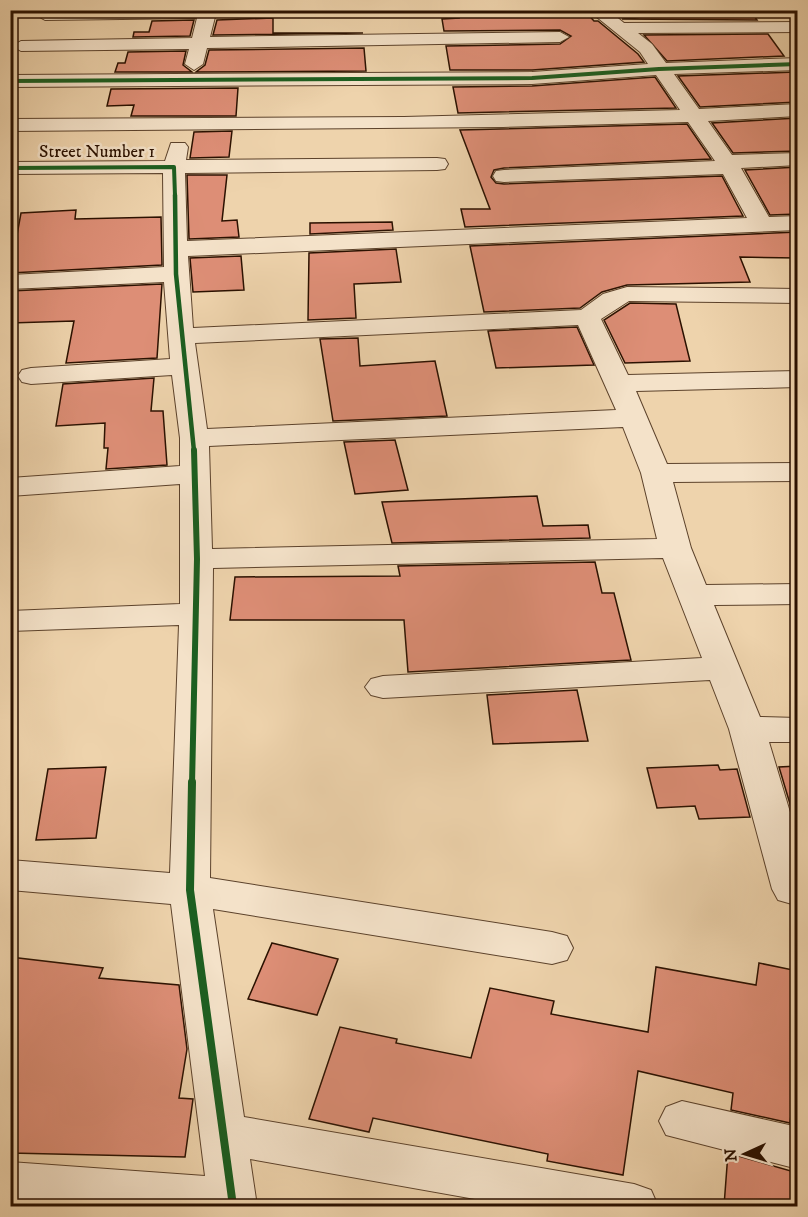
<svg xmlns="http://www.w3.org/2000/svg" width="808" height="1217" font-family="'IM FELL DW Pica',serif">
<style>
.building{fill:#dd8e76;stroke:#2b1100;stroke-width:1.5}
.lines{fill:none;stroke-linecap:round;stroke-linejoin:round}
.street-casing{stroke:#5c422b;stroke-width:2}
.street{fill:#f4e2c9;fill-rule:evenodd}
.cycleway-far3-casing{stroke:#f4e2c9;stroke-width:6}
.cycleway-far2-casing{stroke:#f4e2c9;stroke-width:8}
.cycleway-far1-casing{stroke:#f4e2c9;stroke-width:10}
.cycleway-casing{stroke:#f4e2c9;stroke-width:11}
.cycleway-far3{stroke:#1b5e20;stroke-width:4}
.cycleway-far2{stroke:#1b5e20;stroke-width:4.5}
.cycleway-far1{stroke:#1b5e20;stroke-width:6}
.cycleway{stroke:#1b5e20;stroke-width:8}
.labels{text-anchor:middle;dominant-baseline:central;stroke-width:5;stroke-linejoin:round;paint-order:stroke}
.far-street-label{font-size:18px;fill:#2b1100;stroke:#f4e2c9}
</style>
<rect width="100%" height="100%" fill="#eed3ac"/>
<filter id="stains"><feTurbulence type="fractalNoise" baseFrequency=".00333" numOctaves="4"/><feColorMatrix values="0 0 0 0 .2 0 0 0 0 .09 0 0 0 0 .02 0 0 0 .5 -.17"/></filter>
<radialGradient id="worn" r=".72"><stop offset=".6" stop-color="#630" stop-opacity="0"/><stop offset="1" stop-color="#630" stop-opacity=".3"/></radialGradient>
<path class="building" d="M584 10 594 21H598L638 54 644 62 532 70H450L446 46 560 44 571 36 560 30 444 31 442 19 459 18 458 15Z
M716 10H750L757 20 622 19Z
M273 18V33H363L213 35 217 20Z
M194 20 190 36 133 37 134 32H149L152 21Z
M768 34 784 56 667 61 644 35Z
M364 48 366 71 196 72 205 65 209 50Z
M186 51 183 65 192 72H115L118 63H125L128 52Z
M796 72 798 102 700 107 678 76Z
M655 77 676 108 458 113 453 87 532 86Z
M238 88 236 116H131L134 105 107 106 111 89Z
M798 118V151L733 153 712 123Z
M687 124 711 159 504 168 494 170 491 177 496 183 504 184 722 176 743 216 465 227 461 209H490L460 130Z
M232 131 229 157 190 158 194 132Z
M798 167V214L770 215 745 170Z
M187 175H227L222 221 237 220 239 237 189 239Z
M76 210 75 219 161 217 162 265 10 273 21 213Z
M392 222 393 230 310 234V223Z
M798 232V258L740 257 750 282 627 285 602 292 580 308 484 312 470 246Z
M396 249 401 282 354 284 356 318 308 320 309 253Z
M241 256 244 290 193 292 190 258Z
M162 284 157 358 66 363 74 321 10 323V291Z
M630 303 676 304 690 361 625 363 604 320Z
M577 327 594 365 496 368 488 331Z
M358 338 360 366 435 361 447 416 333 421 320 339Z
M154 378 151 411H163L167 465 106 469 108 448H104L105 423 56 426 63 384Z
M395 440 408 490 355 494 344 442Z
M537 496 543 526 588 525 590 538 392 543 382 502Z
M595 562 602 593H614L631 660 408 672 404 620H230L235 577 400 576 398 566Z
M577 690 588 741 493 744 487 695Z
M718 765 720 770 737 769 750 817 699 819 695 806 657 808 647 768Z
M798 766V814H793L779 767Z
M106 767 96 838 36 840 48 769Z
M272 943 338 959 317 1015 248 999Z
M10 957 103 968 99 978 179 985 187 1049 179 1098 193 1099 185 1157 10 1153Z
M759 963 798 971V1057L790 1123 731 1110 733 1093 638 1071 623 1175 547 1161 548 1154 373 1118 369 1132 309 1119 340 1027 397 1039 396 1043 471 1058 490 988 554 1001 551 1014 648 1032 656 967 756 985Z
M728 1153 798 1173V1206H724Z"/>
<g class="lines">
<g class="street-casing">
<path id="street" d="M357 10 349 15 215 17 210 37 560 32 569 37 560 42 207 48 203 64 194 70 185 64 189 49 21 51 12 46 21 41 192 38 197 18 45 20 36 15 42 10Z
M588 10H608L624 23 798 22V32L638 33 652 44 666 63 798 58V70L674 74 699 109 798 104V116L708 121 732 155 798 153V165L741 168 769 217 798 216V230L188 256 193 328 581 310 603 294 627 287 798 289V303L629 301 601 319 628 375 798 371V387L636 391 667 464 798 463V481L673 482 691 548 706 585 798 584V604L714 605 760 717 798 718V742H769L798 839V903L792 904 778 900 772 889 729 729 710 680 383 698 371 695 365 687 371 679 383 676 702 658 663 558 213 568 210 878 552 932 567 936 573 948 567 960 552 964 213 909 244 1117 634 1184 651 1190 658 1206H514L250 1159 257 1206H10V1162L205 1176 171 904 10 890V860L170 873 179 625 10 631V611L180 604V484L10 496V478L180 466V438L172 375 31 384 22 382 18 376 22 370 31 368 170 359 164 282 10 289V275L164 267 163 173 10 174V162L165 161 171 143H185L188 147 186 160 437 158 445 159 448 164 445 169 437 170 185 173 187 241 747 218 723 174 504 182 496 181 493 176 496 171 504 170 715 161 688 122 503 127 10 131V119L404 117 680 110 656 75 532 84 10 87V75L532 72 648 64 640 52ZM578 325 616 410 207 429 195 343ZM623 427 641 473 657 539 212 549 209 446Z
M682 1101 798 1127V1169L666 1135 659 1121 666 1107Z"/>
</g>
<use href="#street" class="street"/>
<g class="cycleway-far3-casing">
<path id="cycleway-far3" d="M10 81 532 78 659 69 798 64
M10 168 174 167 175 196"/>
</g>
<g class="cycleway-far2-casing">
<path id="cycleway-far2" d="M175 195 176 274 194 451"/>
</g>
<g class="cycleway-far1-casing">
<path id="cycleway-far1" d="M192 784 197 559 194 450"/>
</g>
<g class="cycleway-casing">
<path id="cycleway" d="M192 782 190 890 233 1206"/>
</g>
<use href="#cycleway-far3" class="cycleway-far3"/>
<use href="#cycleway-far2" class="cycleway-far2"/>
<use href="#cycleway-far1" class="cycleway-far1"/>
<use href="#cycleway" class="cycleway"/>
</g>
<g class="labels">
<g class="far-street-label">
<text x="97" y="152">Street Number 1</text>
</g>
</g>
<rect width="808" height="1217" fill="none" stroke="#eed3ac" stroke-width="36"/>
<rect x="12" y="12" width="784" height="1193" fill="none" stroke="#2b1100" stroke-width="3"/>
<rect x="18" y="18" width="772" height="1181" fill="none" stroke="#2b1100" stroke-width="1.5"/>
<g transform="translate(745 1154) rotate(266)" stroke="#f4e2c9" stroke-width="4.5" paint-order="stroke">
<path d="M0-4.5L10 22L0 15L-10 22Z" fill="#2b1100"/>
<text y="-9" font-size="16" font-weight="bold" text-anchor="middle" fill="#2b1100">N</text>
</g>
<rect width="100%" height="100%" filter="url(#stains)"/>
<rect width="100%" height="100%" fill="url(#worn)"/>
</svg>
